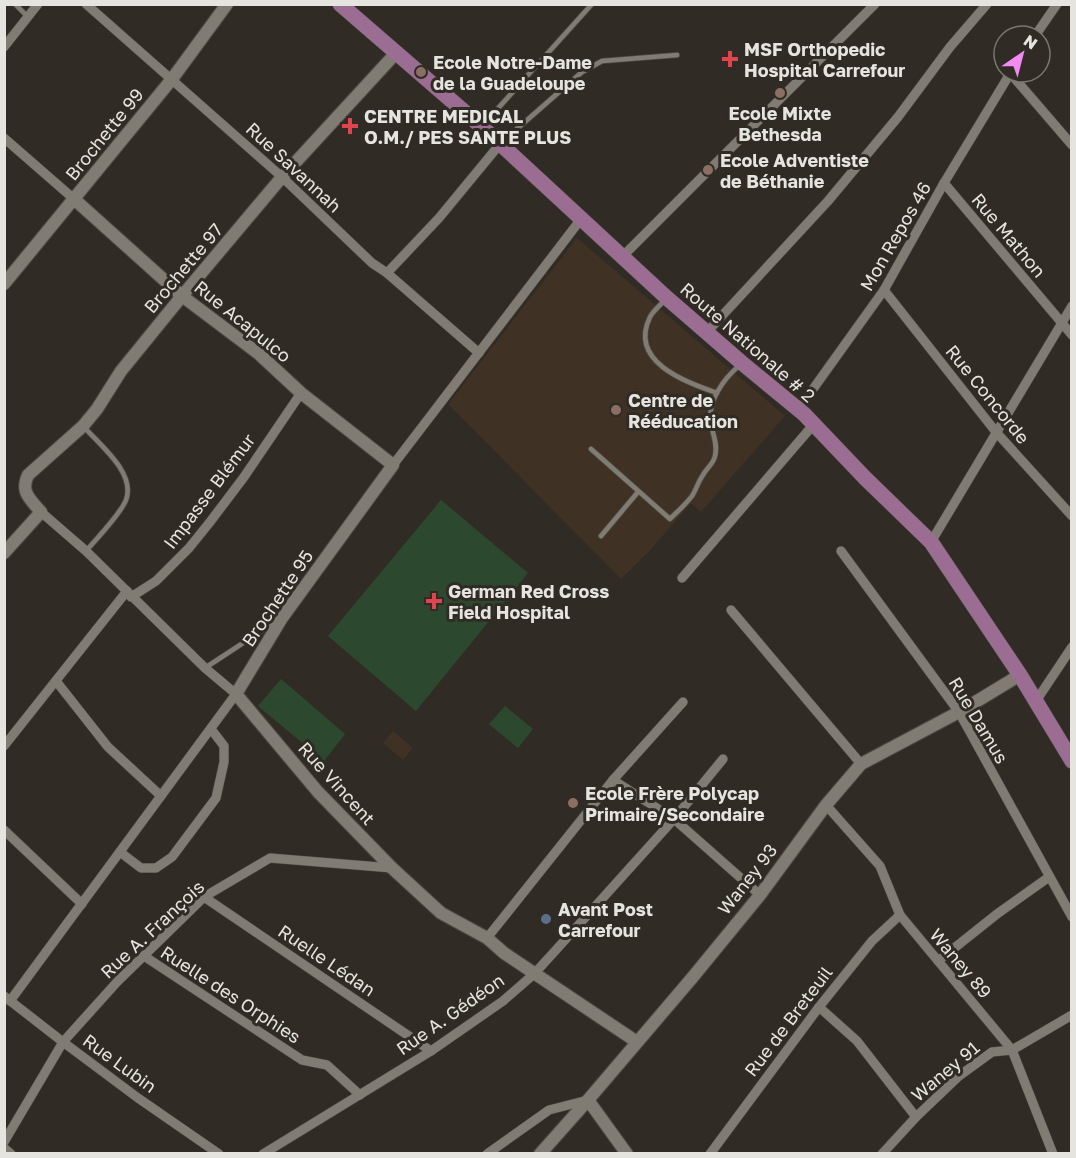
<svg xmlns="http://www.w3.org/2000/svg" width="1076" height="1158" font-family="'Golos Text',sans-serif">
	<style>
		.education { fill: #3f3124 }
		.green { fill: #2c492f }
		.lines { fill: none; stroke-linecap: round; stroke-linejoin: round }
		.service-casing { stroke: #4e4b44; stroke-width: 6 }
		.minor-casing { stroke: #4e4b44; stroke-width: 10 }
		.tertiary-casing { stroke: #4e4b44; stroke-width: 14 }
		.primary-casing { stroke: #4e4b44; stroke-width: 16 }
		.service { stroke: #817c73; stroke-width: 4.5 }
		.minor { stroke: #817c73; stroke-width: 9 }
		.tertiary { stroke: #817c73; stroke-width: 12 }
		.primary { stroke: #9b6d92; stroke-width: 15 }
		.health-dot { fill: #e0444e; stroke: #302c25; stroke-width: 2 }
		.education-dot { fill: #8d6e63; stroke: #302c25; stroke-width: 2 }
		.service-dot { fill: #5c6f8a; stroke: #302c25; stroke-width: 2 }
		.labels { text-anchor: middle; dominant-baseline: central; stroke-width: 6; stroke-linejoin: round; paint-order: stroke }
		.poi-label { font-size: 18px; font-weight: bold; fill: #e6e4df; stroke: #302c25; text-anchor: start }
		.street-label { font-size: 18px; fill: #e6e4df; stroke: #302c25 }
	</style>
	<rect width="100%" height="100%" fill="#302c25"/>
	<g class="education">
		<path d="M577,238L785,416L701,512L691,503L652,548L621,579L448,404Z"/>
		<path d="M393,731L413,748L403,760L383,743Z"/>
	</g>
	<g class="green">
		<path d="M441,500L528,573L416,711L328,636Z"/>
		<path d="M281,679L345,734L324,761L258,706Z"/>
		<path d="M505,706L533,729L518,748L489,724Z"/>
	</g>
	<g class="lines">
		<defs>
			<g id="service">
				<path d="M15,4L28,17"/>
				<path d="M483,125L592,4"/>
				<path d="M502,142L582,72L602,61L677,55"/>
				<path d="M665,300C660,305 653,311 650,317C628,362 686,382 717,393"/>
				<path d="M84,427C100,445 136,473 126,500C120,515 97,538 86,551"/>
				<path d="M591,449L670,519C677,512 686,504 692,496C696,490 698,482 703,475C706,469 714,463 715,456C718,445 713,435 711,424C707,402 723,379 740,365"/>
				<path d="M601,536L638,492"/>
				<path d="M205,668L275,622"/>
			</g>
			<g id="minor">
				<path d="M86,4L282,177L372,263L387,273L479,353"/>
				<path d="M1035,36L1057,4"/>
				<path d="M4,47L38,4"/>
				<path d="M1010,73L1072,145"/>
				<path d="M4,138L74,199"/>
				<path d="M944,183L1072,335"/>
				<path d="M622,257L875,4"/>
				<path d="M387,273L439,218L500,144"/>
				<path d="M884,290L996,432L1072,516"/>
				<path d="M707,332L828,201L898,117L950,47L987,4"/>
				<path d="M798,410L884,290L944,183L1011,72"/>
				<path d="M393,465L581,219"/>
				<path d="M931,542L1072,306"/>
				<path d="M841,551L959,712L1072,917"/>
				<path d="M682,578L814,424"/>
				<path d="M131,597L156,581L189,548L210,522L244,477L301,393"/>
				<path d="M731,610L861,764"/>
				<path d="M56,681L108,747L161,796"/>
				<path d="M1036,701L1072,647"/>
				<path d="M4,746L127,591"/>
				<path d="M613,780L674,819L760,895"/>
				<path d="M826,805L880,866L900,915L1012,1050L1053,1154"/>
				<path d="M4,830L82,904"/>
				<path d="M120,852L141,868H156L172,857L216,798L224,762V746L211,729"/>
				<path d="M204,897L431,1051"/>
				<path d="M487,938L613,780L683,702"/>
				<path d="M144,956L302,1060L327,1065L360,1095"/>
				<path d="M938,961L997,914L1049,877"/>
				<path d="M4,996L63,1042L138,1098L219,1154"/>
				<path d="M10,1001L236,694L205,668L86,551L41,512"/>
				<path d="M819,1007L857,1041L916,1117"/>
				<path d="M4,1142L63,1042L117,982L204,897L270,858L392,868"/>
				<path d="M4,1148L11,1154"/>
				<path d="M263,1154L431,1051L503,1001L534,974L555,951L674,819L723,759"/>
				<path d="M487,1154L549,1110L588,1100"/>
				<path d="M710,1154L819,1007L872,941L900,915"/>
				<path d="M882,1154L916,1117L959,1076L992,1052L1012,1050L1072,1015"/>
			</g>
			<g id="tertiary">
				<path d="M74,199L182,296L259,354L301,393L393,465L282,618L236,694L318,792L392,868L441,913L487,938L504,953L637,1042"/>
				<path d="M4,284L172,79L227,4"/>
				<path d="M4,553L41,512C30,499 20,492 28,475L83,426L97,409L121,371L182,296L282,177L396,53"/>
				<path d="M588,1100L627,1154"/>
				<path d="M540,1154L588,1100L692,978L760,895L826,805L861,764L959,712L1020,675"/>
			</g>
			<path id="primary" d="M340,4L482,127L667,298L742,363L804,414L865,478L931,542L1020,675L1072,761"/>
		</defs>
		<use href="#service" class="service-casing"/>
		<use href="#minor" class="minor-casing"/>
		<use href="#tertiary" class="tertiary-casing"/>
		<use href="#primary" class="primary-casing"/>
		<use href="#service" class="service"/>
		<use href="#minor" class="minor"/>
		<use href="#tertiary" class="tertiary"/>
		<use href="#primary" class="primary"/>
	</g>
	<g class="health-dot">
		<path d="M727 50h6v6h6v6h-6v6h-6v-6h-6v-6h6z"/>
		<path d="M347 117h6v6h6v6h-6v6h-6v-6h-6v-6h6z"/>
		<path d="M431 592h6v6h6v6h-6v6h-6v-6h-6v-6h6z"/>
	</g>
	<g class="education-dot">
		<circle cx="421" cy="72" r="6"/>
		<circle cx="780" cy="93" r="6"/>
		<circle cx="708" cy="170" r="6"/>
		<circle cx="616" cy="410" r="6"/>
		<circle cx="573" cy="803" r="6"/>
	</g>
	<circle class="service-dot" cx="546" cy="919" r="6"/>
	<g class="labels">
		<g class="poi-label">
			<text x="744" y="49">MSF Orthopedic<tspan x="744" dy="21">Hospital Carrefour</tspan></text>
			<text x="433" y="62">Ecole Notre-Dame<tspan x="433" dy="21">de la Guadeloupe</tspan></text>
			<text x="780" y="113" text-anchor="middle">Ecole Mixte<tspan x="780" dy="21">Bethesda</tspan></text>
			<text x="364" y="116">CENTRE MEDICAL<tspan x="364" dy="21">O.M./ PES SANTE PLUS</tspan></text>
			<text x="720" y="160">Ecole Adventiste<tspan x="720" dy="21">de Béthanie</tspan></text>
			<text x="628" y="400">Centre de<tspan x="628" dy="21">Rééducation</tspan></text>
			<text x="448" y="591">German Red Cross<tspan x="448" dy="21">Field Hospital</tspan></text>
			<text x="585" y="793">Ecole Frère Polycap<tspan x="585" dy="21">Primaire/Secondaire</tspan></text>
			<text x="558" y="909">Avant Post<tspan x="558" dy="21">Carrefour</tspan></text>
		</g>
		<g class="street-label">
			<text transform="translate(104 134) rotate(-51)">Brochette 99</text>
			<text transform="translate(294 167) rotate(43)">Rue Savannah</text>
			<text transform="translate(1009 235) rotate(50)">Rue Mathon</text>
			<text transform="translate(895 236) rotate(-60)">Mon Repos 46</text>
			<text transform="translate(183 268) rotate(-50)">Brochette 97</text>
			<text transform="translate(243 321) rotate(39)">Rue Acapulco</text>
			<text transform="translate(748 342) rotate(41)">Route Nationale # 2</text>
			<text transform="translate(988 394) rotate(51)">Rue Concorde</text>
			<text transform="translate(209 491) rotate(-53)">Impasse Blémur</text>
			<text transform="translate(277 598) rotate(-56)">Brochette 95</text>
			<text transform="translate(979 720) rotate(59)">Rue Damus</text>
			<text transform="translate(337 783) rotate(48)">Rue Vincent</text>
			<text transform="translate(747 879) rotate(-52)">Waney 93</text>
			<text transform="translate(152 929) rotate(-43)">Rue A. François</text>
			<text transform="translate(327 960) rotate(34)">Ruelle Lédan</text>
			<text transform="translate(961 963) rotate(50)">Waney 89</text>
			<text transform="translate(231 994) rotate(33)">Ruelle des Orphies</text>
			<text transform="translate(450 1014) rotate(-35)">Rue A. Gédéon</text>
			<text transform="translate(788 1021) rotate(-53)">Rue de Breteuil</text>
			<text transform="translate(120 1063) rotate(36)">Rue Lubin</text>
			<text transform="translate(945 1071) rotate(-40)">Waney 91</text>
		</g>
	</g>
	<rect width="1076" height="1158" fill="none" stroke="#e6e4df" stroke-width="12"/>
	<g transform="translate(1022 54) rotate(35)"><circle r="28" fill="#302c25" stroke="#79766f" stroke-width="1.5"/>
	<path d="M0-4.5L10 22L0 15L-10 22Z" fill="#f38af2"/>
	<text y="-9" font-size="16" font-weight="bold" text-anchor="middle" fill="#e6e4df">N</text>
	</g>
</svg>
